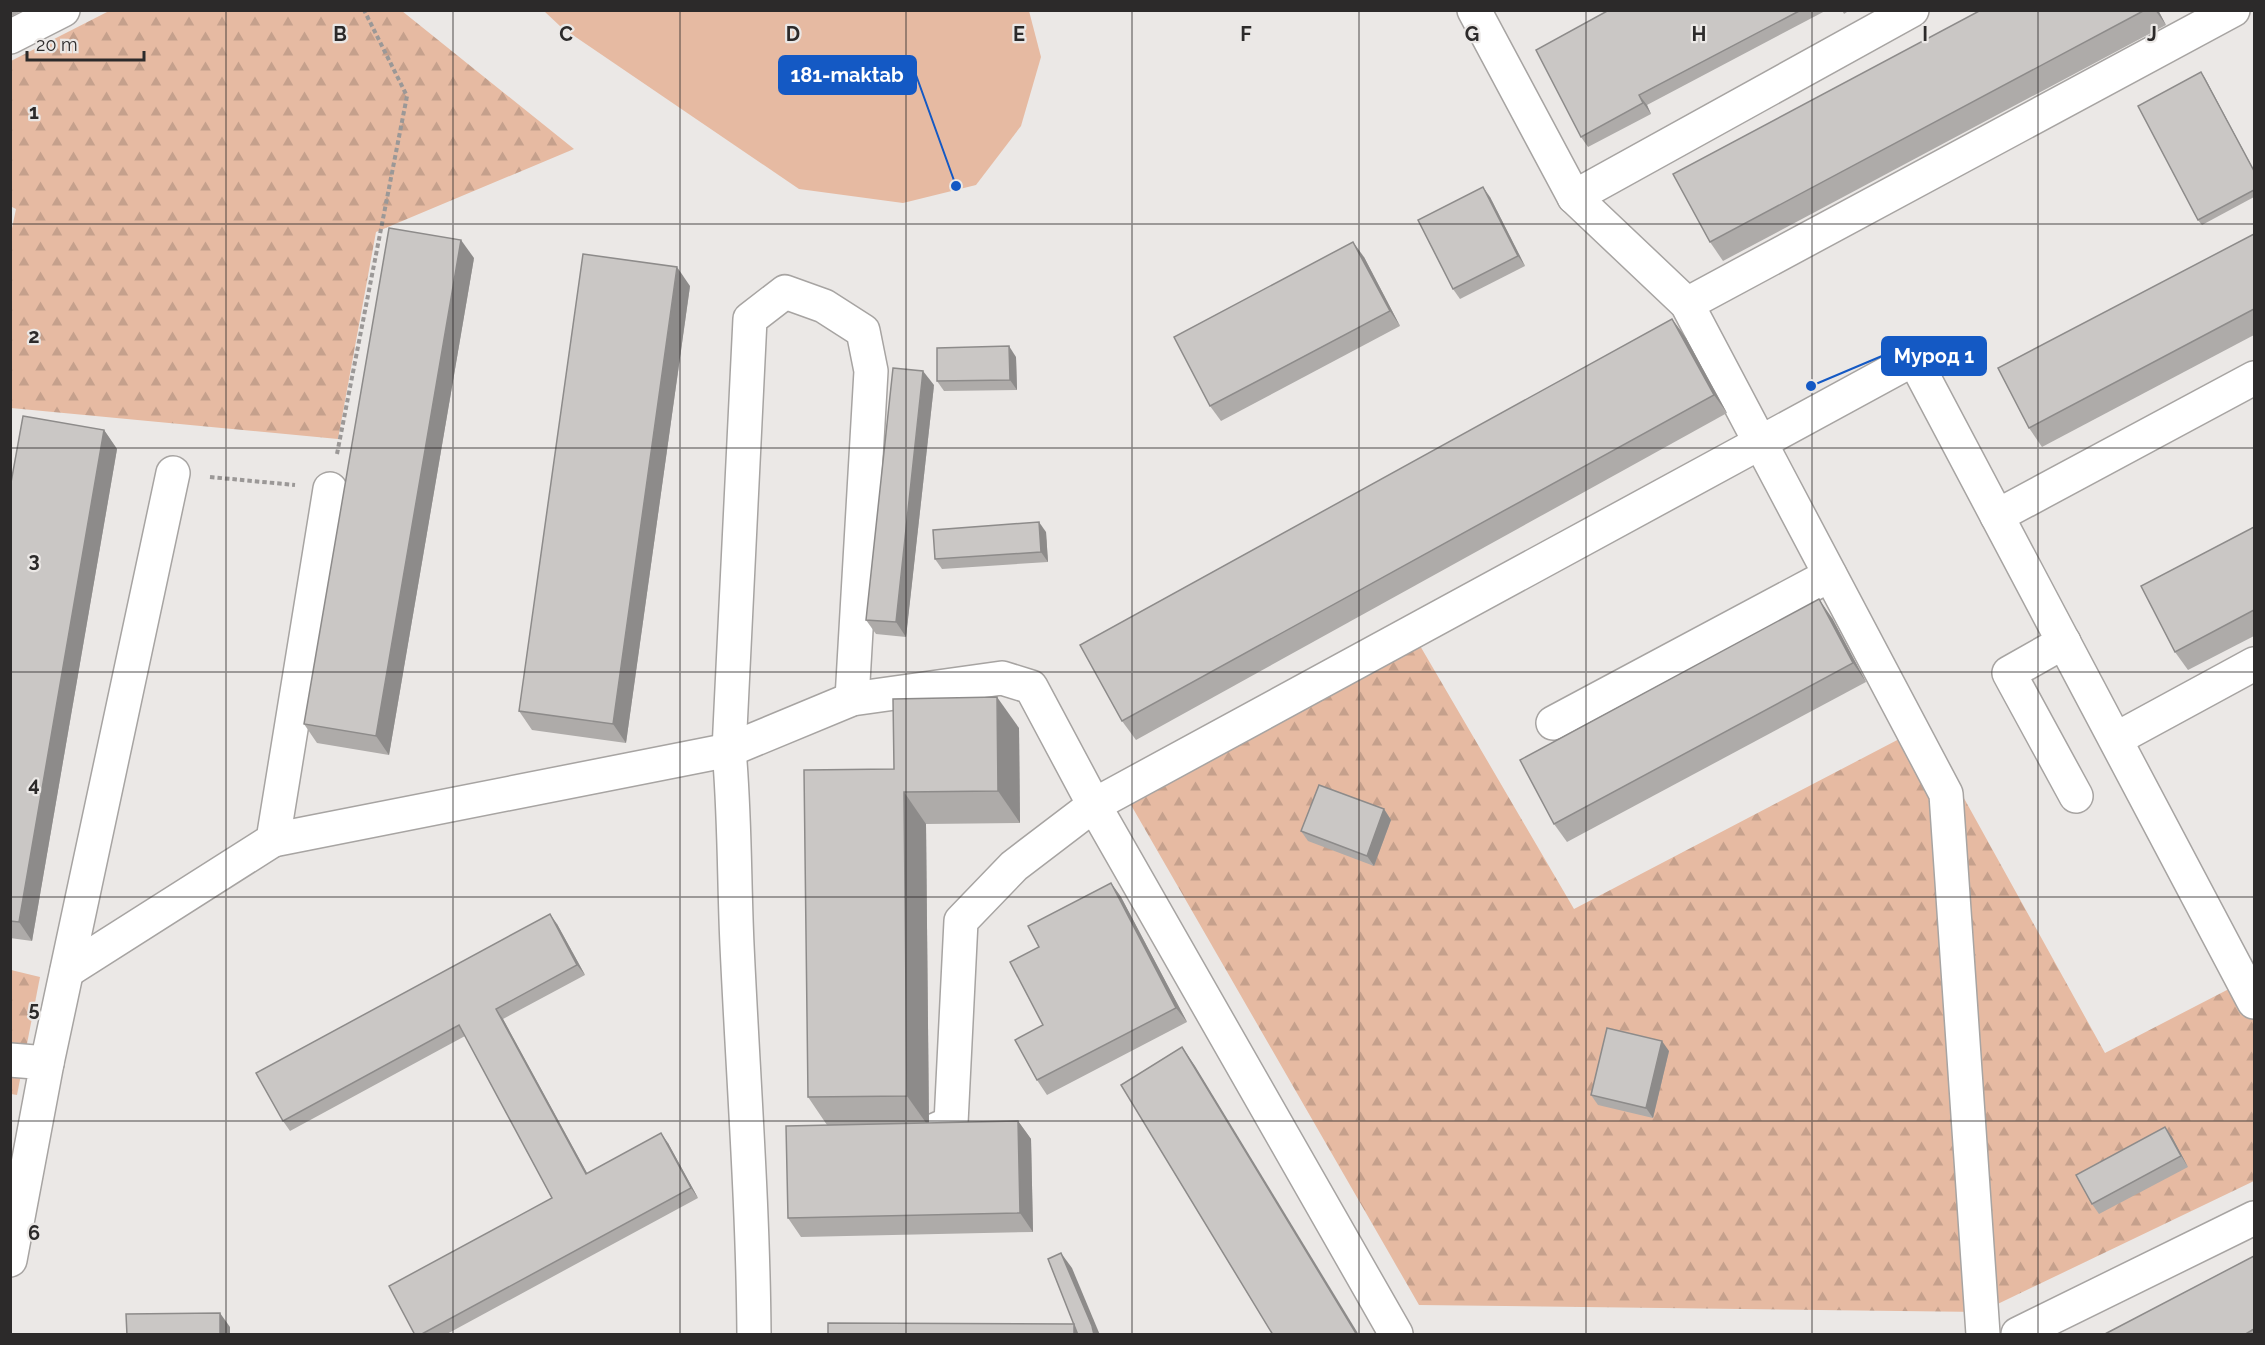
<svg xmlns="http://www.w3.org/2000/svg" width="2265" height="1345" font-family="Raleway,sans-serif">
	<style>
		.forest { fill: url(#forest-firs) }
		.pitch { fill: #e6baa2 }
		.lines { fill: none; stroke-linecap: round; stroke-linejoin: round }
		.minor-casing { stroke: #a7a4a2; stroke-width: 36 }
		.path { stroke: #9b9897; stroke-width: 4; stroke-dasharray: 4.5 3; stroke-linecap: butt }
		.minor { stroke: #fff; stroke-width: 33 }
		.wall { fill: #aeaba9 }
		.shaded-wall { fill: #8d8b8a }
		.building { fill: #cac7c5; stroke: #8d8b8a; stroke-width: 1.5 }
		.grid { fill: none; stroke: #2c2a2a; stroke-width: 1.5; stroke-opacity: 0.55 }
		.grid-label { font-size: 20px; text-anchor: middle; font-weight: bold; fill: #2c2a2a; stroke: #ebe8e6; stroke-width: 4.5; stroke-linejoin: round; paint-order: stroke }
		.leader { fill: none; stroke: #1459c4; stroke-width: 2 }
		.callout-dot { fill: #1459c4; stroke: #ebe8e6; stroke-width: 2 }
		.callout { fill: #1459c4; stroke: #1459c4; stroke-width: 2 }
		.callout-label { font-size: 20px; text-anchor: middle; font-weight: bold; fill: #fff }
	</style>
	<defs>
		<pattern id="forest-firs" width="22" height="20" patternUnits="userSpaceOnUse" patternTransform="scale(1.5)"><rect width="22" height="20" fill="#e6baa2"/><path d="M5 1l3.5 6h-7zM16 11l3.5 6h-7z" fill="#c5a08c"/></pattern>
	</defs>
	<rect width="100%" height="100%" fill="#ebe8e6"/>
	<g class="forest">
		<path d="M109,11H402L574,149L376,232L338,439L11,408L10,238L16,209L10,206L11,61Z"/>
		<path d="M1419,644L1574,909L1924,726L2105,1053L2254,976V1181L1981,1312L1419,1305L1131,805Z"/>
		<path d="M11,970L40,977L17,1095L11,1094Z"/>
	</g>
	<path class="pitch" d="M544,11H1029L1041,57L1021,126L976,185L903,203L799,189L561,27Z"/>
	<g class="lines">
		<defs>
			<g id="minor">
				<path d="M1474,10L1574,197L1687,304L1946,794L1983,1334"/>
				<path d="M10,37L63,10"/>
				<path d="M1574,197L1912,10"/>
				<path d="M1687,304L2233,10"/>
				<path d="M1997,516L2254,378"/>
				<path d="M2064,642L2009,673L2076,796"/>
				<path d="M1553,723L1830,575"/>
				<path d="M2116,739L2254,664"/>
				<path d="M273,840L729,750L852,699L1002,678L1031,687L1094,805L1396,1334"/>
				<path d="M67,971L273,840L330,489"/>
				<path d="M10,1060L47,1063L10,1260"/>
				<path d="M47,1063L173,473"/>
				<path d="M922,1136L951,1123L961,921L1014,866L1094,805L1914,359L2254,1002"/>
				<path d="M754,1334C753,1204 743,1075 737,945C734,880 735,815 729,750L750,319L785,292L824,306L863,331L871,371L852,699"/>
				<path d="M2018,1334L2254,1218"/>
			</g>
		</defs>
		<use href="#minor" class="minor-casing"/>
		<g class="path">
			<path d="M337,454L407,96L364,10"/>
			<path d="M210,477L295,485"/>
		</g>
		<use href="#minor" class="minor"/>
	</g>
	<g class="wall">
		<path d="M10,10H24L10,17Z"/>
		<path d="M1609,10H1827L1647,105L1651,114L1588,147L1581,137Z"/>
		<path d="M1842,10H1850L1844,14Z"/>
		<path d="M1981,10H2158L2166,25L1723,261L1710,242Z"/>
		<path d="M2201,72L2254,170V197L2202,225L2198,220Z"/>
		<path d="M1490,197L1525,266L1460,299L1453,289Z"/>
		<path d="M2254,234V335L2042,447L2029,428Z"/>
		<path d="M1364,257L1400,326L1221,421L1210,406Z"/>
		<path d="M474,258L389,755L317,743L304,724Z"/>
		<path d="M690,286L626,743L532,730L519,711Z"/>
		<path d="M1672,319L1686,338L1727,413L1136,740L1122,721Z"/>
		<path d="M1016,357L1017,390L944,391L937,381Z"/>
		<path d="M934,385L906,637L876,634L866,620Z"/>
		<path d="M104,430L117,449L32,941L10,938V488Z"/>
		<path d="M2254,527V636L2188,670L2175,652Z"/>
		<path d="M1046,532L1048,562L942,569L935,559Z"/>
		<path d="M1832,618L1866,682L1567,842L1554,824Z"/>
		<path d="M1019,728L1020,823L926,824L929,1123L1018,1121L1031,1139L1033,1232L801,1237L788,1218L827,1125L808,1097L894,769Z"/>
		<path d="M1384,809L1391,820L1374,866L1308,841L1301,831Z"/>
		<path d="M1111,883L1121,897L1187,1022L1047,1095L1037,1080L1043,1025L1039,947Z"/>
		<path d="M557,924L585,975L503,1019L587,1173L668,1143L698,1198L445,1335H415L552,1198L465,1036L290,1131L283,1121Z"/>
		<path d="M1669,1051L1653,1118L1598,1105L1591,1095Z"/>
		<path d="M2165,1127L2172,1137L2188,1167L2099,1214L2092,1204Z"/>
		<path d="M2254,1256V1335H2103Z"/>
	</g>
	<g class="shaded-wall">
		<path d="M2155,10H2158L2166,25Z"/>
		<path d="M2201,72L2205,78L2254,171Z"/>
		<path d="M1639,95L1647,105L1651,114L1643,103Z"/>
		<path d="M1483,187L1490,197L1525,266L1518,256Z"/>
		<path d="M461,240L474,258L389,755L376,736Z"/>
		<path d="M1353,242L1364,257L1400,326L1390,311Z"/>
		<path d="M677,267L690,286L626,743L613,724Z"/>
		<path d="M1672,319L1686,338L1727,413L1714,395Z"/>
		<path d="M1009,346L1016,357L1017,390L1010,380Z"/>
		<path d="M923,371L934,385L906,637L896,622Z"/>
		<path d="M104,430L117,449L32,941L19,922Z"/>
		<path d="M1039,522L1046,532L1048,562L1041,552Z"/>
		<path d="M1819,599L1832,618L1866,682L1853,663Z"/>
		<path d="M997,697L1019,728L1020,823L998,791Z"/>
		<path d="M904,792L926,824L929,1127L907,1096Z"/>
		<path d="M1384,809L1391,820L1374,866L1367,856Z"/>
		<path d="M1111,883L1121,897L1187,1022L1176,1008Z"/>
		<path d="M550,914L557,924L585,975L577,965Z"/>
		<path d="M496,1009L503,1019L593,1184L586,1174Z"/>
		<path d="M1662,1041L1669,1051L1653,1118L1646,1108Z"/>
		<path d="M1182,1047L1195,1066L1359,1335H1357Z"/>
		<path d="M1018,1121L1031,1139L1033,1232L1020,1213Z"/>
		<path d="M2165,1127L2172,1137L2188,1167L2181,1156Z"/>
		<path d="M661,1133L668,1143L698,1198L691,1188Z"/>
		<path d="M1061,1253L1072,1268L1100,1335H1094Z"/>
		<path d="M220,1313L230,1327V1335H220Z"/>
		<path d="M1074,1324L1081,1334L1074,1335Z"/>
	</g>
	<g class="building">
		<path d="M1609,10H1801L1639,95L1643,103L1581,137L1536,50Z"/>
		<path d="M1981,10H2145L1710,242L1673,174Z"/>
		<path d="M2201,72L2254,171V190L2198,220L2138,106Z"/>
		<path d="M1483,187L1518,256L1453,289L1418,220Z"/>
		<path d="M389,228L461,240L376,736L304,724Z"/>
		<path d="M2254,234V309L2029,428L1998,368Z"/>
		<path d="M1353,242L1390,311L1210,406L1174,337Z"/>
		<path d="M583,254L677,267L613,724L519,711Z"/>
		<path d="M1672,319L1714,395L1122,721L1080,645Z"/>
		<path d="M1009,346L1010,380L937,381V348Z"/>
		<path d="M893,368L923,371L896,622L866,620Z"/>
		<path d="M23,416L104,430L19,922L10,921V488Z"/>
		<path d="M1039,522L1041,552L935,559L933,530Z"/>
		<path d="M2254,527V610L2175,652L2141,586Z"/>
		<path d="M1819,599L1853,663L1554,824L1520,760Z"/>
		<path d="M997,697L998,791L904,792L907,1096L808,1097L804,770L894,769L893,699Z"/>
		<path d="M1319,785L1384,809L1367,856L1301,831Z"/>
		<path d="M1111,883L1176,1008L1037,1080L1015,1040L1043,1025L1010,962L1039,947L1028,926Z"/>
		<path d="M550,914L577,965L496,1009L586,1174L661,1133L691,1188L420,1335H415L389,1286L552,1198L459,1025L283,1121L256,1073Z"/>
		<path d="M1607,1028L1662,1041L1646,1108L1591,1095Z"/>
		<path d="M1182,1047L1357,1335H1273L1121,1085Z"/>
		<path d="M1018,1121L1020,1213L788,1218L786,1126Z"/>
		<path d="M2165,1127L2181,1156L2092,1204L2076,1175Z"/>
		<path d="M1061,1253L1092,1326L1094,1335H1078L1048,1259Z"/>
		<path d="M2254,1256V1329L2244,1335H2103Z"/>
		<path d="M220,1313V1335H127L126,1314Z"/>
		<path d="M828,1323L1074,1324V1335H828Z"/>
	</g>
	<path class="grid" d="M226,10V1334M453,10V1334M680,10V1334M906,10V1334M1132,10V1334M1359,10V1334M1586,10V1334M1812,10V1334M2038,10V1334M10,224H2254M10,448H2254M10,672H2254M10,897H2254M10,1121H2254"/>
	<g class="grid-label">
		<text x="340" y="41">B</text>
		<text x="566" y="41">C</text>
		<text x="793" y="41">D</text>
		<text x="1019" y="41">E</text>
		<text x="1246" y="41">F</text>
		<text x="1472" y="41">G</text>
		<text x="1699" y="41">H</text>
		<text x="1925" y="41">I</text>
		<text x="2152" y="41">J</text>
		<text x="34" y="119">1</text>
		<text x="34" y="343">2</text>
		<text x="34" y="567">3</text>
		<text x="34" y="791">4</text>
		<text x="34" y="1016">5</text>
		<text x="34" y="1240">6</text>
	</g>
	<path class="leader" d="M956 186L916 75M1811 386L1882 356"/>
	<g class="callout-dot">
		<circle cx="956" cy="186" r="6"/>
		<circle cx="1811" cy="386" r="6"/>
	</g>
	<g class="callout">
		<rect x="779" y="56" width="137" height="38" rx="6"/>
		<rect x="1882" y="337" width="104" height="38" rx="6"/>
	</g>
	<g class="callout-label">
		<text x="847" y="82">181-maktab</text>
		<text x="1934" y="363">Мурод 1</text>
	</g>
	<rect width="2265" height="1345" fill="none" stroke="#2c2a2a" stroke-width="24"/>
	<path d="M27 51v9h117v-9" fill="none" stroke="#2c2a2a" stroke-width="3"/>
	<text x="36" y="51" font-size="18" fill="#2c2a2a" stroke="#ebe8e6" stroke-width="4.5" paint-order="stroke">20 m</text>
</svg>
